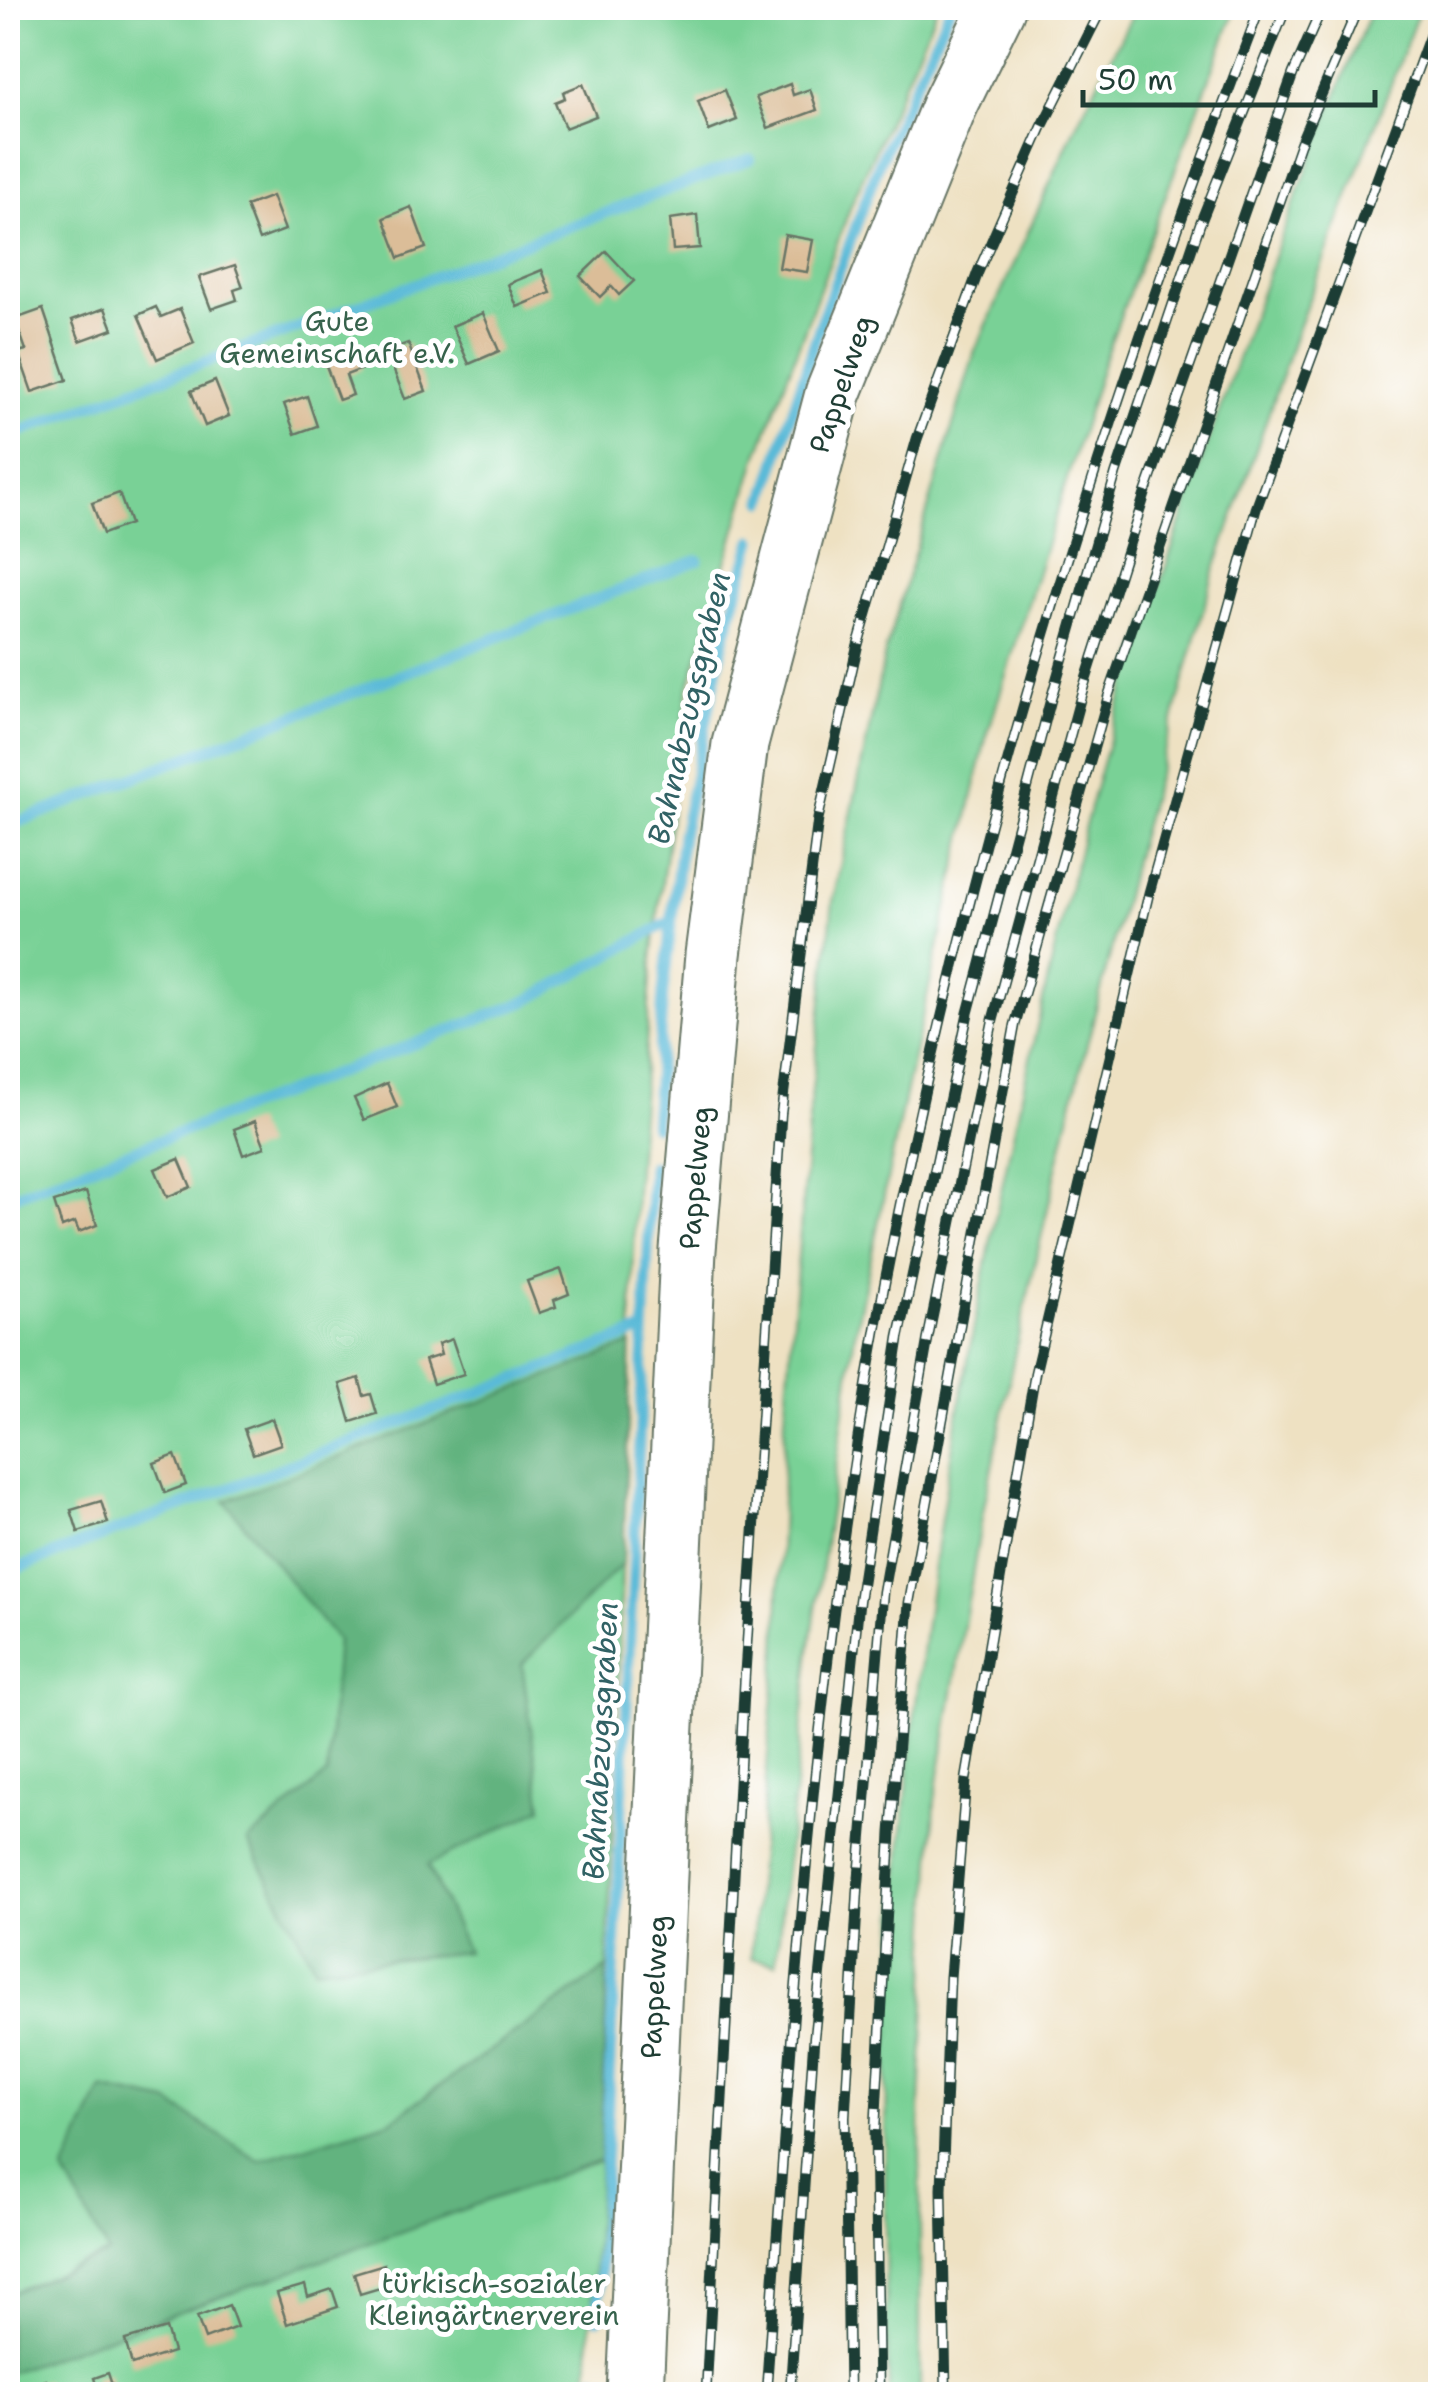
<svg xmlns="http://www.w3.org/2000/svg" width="1448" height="2402" font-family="'Shantell Sans',sans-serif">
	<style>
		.green { fill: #79d196; stroke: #4c8765; stroke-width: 2.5 }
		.forest { fill: #62b37f; stroke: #40785a; stroke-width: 2.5 }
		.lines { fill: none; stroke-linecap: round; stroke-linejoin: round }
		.stream { stroke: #5abad8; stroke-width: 11 }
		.building { fill: #dbbd98 }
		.minor-casing { stroke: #677666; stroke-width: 59 }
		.minor { stroke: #fff; stroke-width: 55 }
		.rail-casing { stroke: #1f3d34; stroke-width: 11 }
		.rail { stroke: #fff; stroke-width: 8; stroke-dasharray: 22; stroke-linecap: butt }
		.labels { text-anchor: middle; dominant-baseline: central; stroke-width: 10; stroke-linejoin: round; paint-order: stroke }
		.park-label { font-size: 28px; fill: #36624c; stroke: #fff }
		.street-label { font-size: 28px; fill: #1f3d34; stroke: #fff }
		.water-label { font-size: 30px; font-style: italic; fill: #316265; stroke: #fff }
	</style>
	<rect width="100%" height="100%" fill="#fff"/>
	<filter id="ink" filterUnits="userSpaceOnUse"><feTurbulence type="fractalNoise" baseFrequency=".01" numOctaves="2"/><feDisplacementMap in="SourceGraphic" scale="20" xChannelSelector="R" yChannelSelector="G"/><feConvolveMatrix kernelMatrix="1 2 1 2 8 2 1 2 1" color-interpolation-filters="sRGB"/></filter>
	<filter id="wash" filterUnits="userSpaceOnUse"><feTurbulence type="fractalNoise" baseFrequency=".0048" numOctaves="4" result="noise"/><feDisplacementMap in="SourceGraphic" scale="40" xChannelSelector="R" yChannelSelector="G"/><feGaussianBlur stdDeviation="2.25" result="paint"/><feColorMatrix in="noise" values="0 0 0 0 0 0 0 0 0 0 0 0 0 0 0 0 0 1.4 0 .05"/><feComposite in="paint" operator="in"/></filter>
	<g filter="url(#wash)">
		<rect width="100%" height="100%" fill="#eee1c2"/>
		<g class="green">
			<path d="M8,8H937L852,203L758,455L688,690L653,950L637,1168L600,2160L587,2394H8Z"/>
			<path d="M1136,8H1236L1104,360L985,742L912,1062L855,1333L809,1658L776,1963L751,1958L777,1647L785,1418L810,1108L833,901L885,653L975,351L1075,127Z"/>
			<path d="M1372,8H1420L1298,328L1213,575L1134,861L1074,1095L1017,1342L982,1517L935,1800L920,2103V2394H889C870,1979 920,1564 1008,1158C1038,1022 1067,885 1106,750C1127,675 1154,602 1179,528C1238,352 1300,178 1372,8Z"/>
		</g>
		<g class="forest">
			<path d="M631,1344L623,1563L522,1664L542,1808L428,1865L467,1952L315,1968L248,1841L327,1774L337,1640L225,1501Z"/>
			<path d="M607,1968L600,2160L8,2373V2294L108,2253L64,2172L102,2088L168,2102L259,2161L390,2121Z"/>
		</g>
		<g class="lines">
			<g class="stream">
				<path d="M8,436L750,159"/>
				<path d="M764,501L823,315L880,161L950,8"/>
				<path d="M8,826L698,560"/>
				<path d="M654,1126L663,992L682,835L724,640L753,540"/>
				<path d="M8,1198L527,1001L671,921"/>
				<path d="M8,1572L644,1330"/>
				<path d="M598,2319L652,1166"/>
				<path d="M594,2394L595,2378"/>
			</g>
		</g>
		<g id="blocks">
			<g class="building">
				<path d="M583,84L596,116L565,128L555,102L565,98L563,92Z"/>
				<path d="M790,84L793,95L810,89L817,110L768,128L756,97Z"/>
				<path d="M725,90L737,120L709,131L698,101Z"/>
				<path d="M272,196L285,230L259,240L246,206Z"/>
				<path d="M411,207L426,248L399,258L384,218Z"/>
				<path d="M697,215L700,248L673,250L670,219Z"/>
				<path d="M785,235L813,240L807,272L779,268Z"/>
				<path d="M606,251L634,281L619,295L611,286L600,297L580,276Z"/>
				<path d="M235,265L243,287L234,290L237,300L211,309L199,277Z"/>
				<path d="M542,270L551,293L517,307L508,284Z"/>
				<path d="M156,307L161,317L180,309L194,343L157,359L138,315Z"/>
				<path d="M105,308L113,329L80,341L72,320Z"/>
				<path d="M43,309L67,380L32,392L18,352L26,350L15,319Z"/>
				<path d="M483,313L499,351L469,364L452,326Z"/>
				<path d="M408,343L426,391L405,399L386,351Z"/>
				<path d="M354,347L362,369L346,375L353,395L339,400L323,358Z"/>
				<path d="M215,381L229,416L205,426L191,391Z"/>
				<path d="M307,396L317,426L295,434L284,404Z"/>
				<path d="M119,493L130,524L103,534L92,503Z"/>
				<path d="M387,1083L397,1107L364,1120L354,1098Z"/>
				<path d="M255,1121L265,1147L243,1155L234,1129Z"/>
				<path d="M179,1159L191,1187L167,1197L155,1169Z"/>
				<path d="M86,1192L97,1225L79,1232L75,1222L62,1227L54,1202Z"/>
				<path d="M561,1269L569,1294L554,1300L556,1307L539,1313L527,1281Z"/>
				<path d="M452,1339L464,1374L433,1384L425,1360L441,1355L438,1344Z"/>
				<path d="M359,1378L364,1396L371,1394L377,1414L351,1422L340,1384Z"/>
				<path d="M272,1419L281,1444L253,1454L244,1429Z"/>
				<path d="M175,1455L186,1485L165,1493L154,1463Z"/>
				<path d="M101,1501L108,1523L78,1532L71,1510Z"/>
				<path d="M384,2264L390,2285L360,2294L354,2273Z"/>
				<path d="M305,2285L308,2297L332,2289L338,2307L287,2324L277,2293Z"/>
				<path d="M229,2305L237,2327L205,2339L197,2317Z"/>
				<path d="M166,2328L173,2352L132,2365L125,2340Z"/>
				<path d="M108,2373L115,2394H99L94,2378Z"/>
				<path d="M46,2380L51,2394H29L26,2386Z"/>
			</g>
		</g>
	</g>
	<g filter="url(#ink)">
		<use href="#blocks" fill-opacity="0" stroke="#677666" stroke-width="2.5"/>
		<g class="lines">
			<defs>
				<path id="minor" d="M635,2394L688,1250L713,955L740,744L833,394L950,104L997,8"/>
			</defs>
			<use href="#minor" class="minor-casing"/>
			<use href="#minor" class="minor"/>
			<defs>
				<g id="rail">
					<path d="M706,2394L745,1673L781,1114L818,819L857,648L917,439L978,272L1042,127L1102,8"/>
					<path d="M766,2394C791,2039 813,1681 876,1330C958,877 1095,436 1260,8"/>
					<path d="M790,2394L814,2037L859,1601L899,1338L968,1013L1051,699L1116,473L1200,224L1286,8"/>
					<path d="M849,2394L845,2117L858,1890L883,1592L928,1338L993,1020L1082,692L1146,491L1293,74L1322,8"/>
					<path d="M879,2394L875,2132L891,1833L909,1603L1015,1025L1109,694L1300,144L1358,8"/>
					<path d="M946,2394L942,2189L950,1977L966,1780L1035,1373L1149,893L1256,509L1440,8"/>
				</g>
			</defs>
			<use href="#rail" class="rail-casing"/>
			<use href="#rail" class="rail"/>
		</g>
	</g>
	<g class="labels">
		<g class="park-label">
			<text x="337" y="321">Gute<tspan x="337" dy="32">Gemeinschaft e.V.</tspan></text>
			<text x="494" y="2283">türkisch-sozialer<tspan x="494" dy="32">Kleingärtnerverein</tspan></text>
		</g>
		<g class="street-label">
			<text transform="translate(841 384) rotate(-71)">Pappelweg</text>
			<text transform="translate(695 1178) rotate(-85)">Pappelweg</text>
			<text transform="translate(654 1987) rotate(-87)">Pappelweg</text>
		</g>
		<g class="water-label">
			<text transform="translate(689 708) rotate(-77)">Bahnabzugsgraben</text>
			<text transform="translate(600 1741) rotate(-87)">Bahnabzugsgraben</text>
		</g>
	</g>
	<rect width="1448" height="2402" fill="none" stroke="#fff" stroke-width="40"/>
	<path d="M1083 90v15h292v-15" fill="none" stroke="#1f3d34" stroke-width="5"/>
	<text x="1098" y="90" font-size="30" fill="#1f3d34" stroke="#ffffff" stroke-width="8" paint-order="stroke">50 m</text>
</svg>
